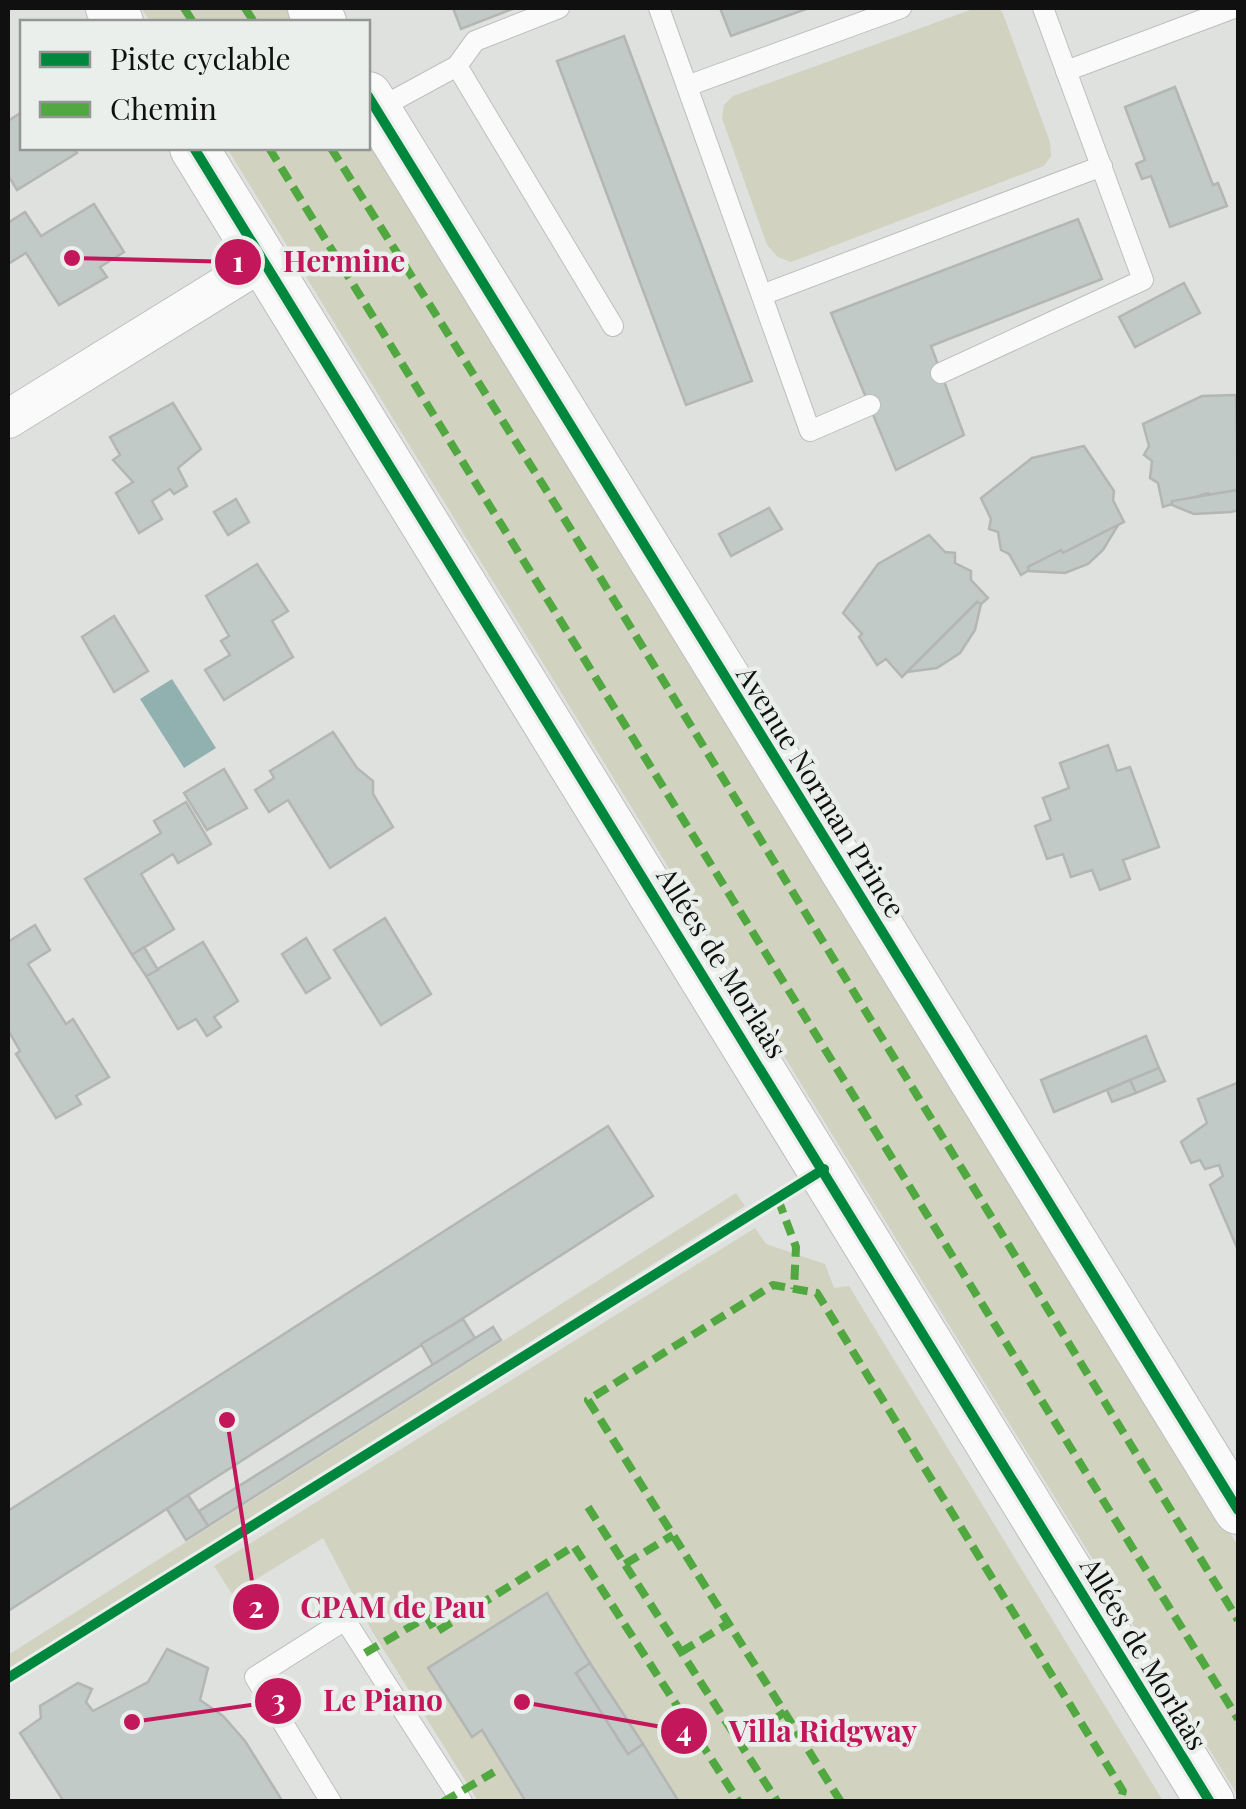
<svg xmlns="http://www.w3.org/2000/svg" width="1246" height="1809" font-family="'Playfair Display',serif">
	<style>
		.green { fill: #d1d2c0 }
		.water { fill: #91b1b0 }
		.building { fill: #c1cac6; stroke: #b4b6b4; stroke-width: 2.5 }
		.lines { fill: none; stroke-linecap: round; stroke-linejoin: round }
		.service-casing { stroke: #bdbfbe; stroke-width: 22 }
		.minor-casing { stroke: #bdbfbe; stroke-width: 40 }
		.tertiary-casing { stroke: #bdbfbe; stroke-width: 50 }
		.service { stroke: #fafafa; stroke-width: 20 }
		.minor { stroke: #fafafa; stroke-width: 38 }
		.tertiary { stroke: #fafafa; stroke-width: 48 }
		.quiet { stroke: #51a841; stroke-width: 8; stroke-dasharray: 15 8; stroke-linecap: butt }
		.cycleway-casing { stroke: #ebefec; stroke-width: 16 }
		.cycleway { stroke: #00873e; stroke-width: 10 }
		.labels { text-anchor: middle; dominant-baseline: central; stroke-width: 9; stroke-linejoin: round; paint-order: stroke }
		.street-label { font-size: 28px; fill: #0f100f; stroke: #ebefec }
		.leader { fill: none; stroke: #c2185b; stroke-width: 4 }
		.callout-dot { fill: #c2185b; stroke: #ebefec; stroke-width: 4 }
		.mark-label { font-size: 30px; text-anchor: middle; font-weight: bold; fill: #fff }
		.callout-label { font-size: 30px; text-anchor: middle; font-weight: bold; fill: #c2185b; stroke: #ebefec; stroke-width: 9; stroke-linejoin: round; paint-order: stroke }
	</style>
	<rect width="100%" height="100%" fill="#dfe1df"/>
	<g class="green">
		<path d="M141,8H287L296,22H151Z"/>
		<path d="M976,8H999L1003,14L1050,142L1051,156L1044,166L791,262L778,257L767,245L722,118L724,105L733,96Z"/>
		<path d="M368,138L1238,1546V1796L227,148H368Z"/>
		<path d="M736,1193L745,1206L8,1671V1655Z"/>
		<path d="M755,1228L766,1244L825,1264L834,1288L849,1286L1163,1801H478L372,1631L323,1538L232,1594L214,1566Z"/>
	</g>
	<path class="water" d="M172,679L216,748L184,768L140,699Z"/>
	<g class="building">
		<path d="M453,8H515L461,29Z"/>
		<path d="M720,8H809L731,36Z"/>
		<path d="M624,36L752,381L686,405L557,61Z"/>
		<path d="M1175,87L1213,185L1218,183L1227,206L1170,227L1151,176L1142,179L1136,164L1145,160L1125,107Z"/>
		<path d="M22,112V148H73L77,153L17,190L8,175V121Z"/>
		<path d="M94,204L124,252L100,267L107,277L59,305L26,253L8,264V223L25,212L41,236Z"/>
		<path d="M1078,219L1102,279L931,346L964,435L896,470L831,313Z"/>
		<path d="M1184,283L1200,313L1135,347L1119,317Z"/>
		<path d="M1236,395L1238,490L1209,497L1208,493L1163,507L1158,483L1150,478L1152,461L1144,455L1149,446L1143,424L1202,396Z"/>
		<path d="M173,403L201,449L178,468L187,486L174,494L170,489L152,501L162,519L139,533L116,493L133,482L113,460L120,455L110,437Z"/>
		<path d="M1084,446L1114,491L1113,500L1124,522L1063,553L1061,550L1021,575L1009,554L1001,550L998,532L989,529L991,519L981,498L1032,458Z"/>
		<path d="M1237,490L1238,510L1231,512L1194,514L1172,505V501Z"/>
		<path d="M236,499L249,522L228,535L214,512Z"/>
		<path d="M769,508L782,529L731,556L719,534Z"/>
		<path d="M1118,525L1103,550L1088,564L1065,573L1029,571L1028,567L1061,550L1063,553Z"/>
		<path d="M929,535L945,552L955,553V563L971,571V580L988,598L980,605L977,602L902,677L886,659L877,665L859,637L862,634L843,613L878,564Z"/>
		<path d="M257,564L288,611L272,621L293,657L224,700L205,670L230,655L221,641L229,636L206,596Z"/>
		<path d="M977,602L981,604L975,630L960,653L937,668L907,672Z"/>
		<path d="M114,616L148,671L114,692L82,637Z"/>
		<path d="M333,732L357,768L373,781V794L393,827L330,868L288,800L269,812L255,790L274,778L270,771Z"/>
		<path d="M1108,745L1117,771L1130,767L1159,847L1123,860L1130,879L1100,890L1092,870L1071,877L1063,854L1047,859L1035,826L1051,820L1043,798L1069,788L1060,763Z"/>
		<path d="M224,769L247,808L207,830L184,793Z"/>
		<path d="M186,802L211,844L178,863L173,854L141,874L174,929L132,955L85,879L161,833L154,821Z"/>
		<path d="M385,918L431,994L381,1025L334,950Z"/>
		<path d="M35,925L50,950L28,964L66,1024L73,1019L109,1077L76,1096L81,1104L56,1118L16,1054L20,1051L8,1030V942Z"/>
		<path d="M306,938L330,978L306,993L282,954Z"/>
		<path d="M203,942L238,1001L214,1017L221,1027L207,1036L196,1019L178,1029L146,976Z"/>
		<path d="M144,947L158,970L146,976L132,955Z"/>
		<path d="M1146,1036L1159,1068L1054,1112L1041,1080Z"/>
		<path d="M1159,1068L1165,1081L1136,1093L1130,1080Z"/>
		<path d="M1130,1080L1136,1093L1112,1102L1107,1090Z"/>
		<path d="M1237,1083H1238V1250L1210,1185L1223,1176L1219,1165L1205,1169L1200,1160L1191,1163L1181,1142L1207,1123L1198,1099Z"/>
		<path d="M608,1126L653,1196L8,1611V1511Z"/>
		<path d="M463,1319L475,1338L433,1365L421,1344Z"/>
		<path d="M493,1327L501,1340L208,1526L199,1511Z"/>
		<path d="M188,1495L208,1526L186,1540L167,1509Z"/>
		<path d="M547,1593L590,1663L576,1673L628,1754L643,1744L679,1802H526L482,1730L472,1737L428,1668Z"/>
		<path d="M167,1649L208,1668L200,1700L223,1716L245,1741L283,1802H64L20,1733L41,1718L40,1706L78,1683L92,1689L86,1702L93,1711L148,1682Z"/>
		<path d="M590,1663L643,1744L628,1754L576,1673Z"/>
	</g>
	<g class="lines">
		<defs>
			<g id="service">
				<path d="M659,8L810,431L870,405"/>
				<path d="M457,66L613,326"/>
				<path d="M1066,71L1234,8"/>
				<path d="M687,86L901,8"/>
				<path d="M376,110L457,66L475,41L559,8"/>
				<path d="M762,295L1102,166"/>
				<path d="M941,373L1143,280L1043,8"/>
				<path d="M331,1802L255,1677L345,1620L462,1802"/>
			</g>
			<path id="minor" d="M8,419L262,262"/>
			<g id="tertiary">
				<path d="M110,8L119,22"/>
				<path d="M312,8L322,22"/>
				<path d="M368,96L1238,1510"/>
				<path d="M194,148L1210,1802"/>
			</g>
		</defs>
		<use href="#service" class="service-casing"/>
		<use href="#minor" class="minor-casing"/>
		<use href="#tertiary" class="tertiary-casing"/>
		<use href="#service" class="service"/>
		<use href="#minor" class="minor"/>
		<use href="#tertiary" class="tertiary"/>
		<g class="quiet">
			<path d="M184,8L193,22"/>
			<path d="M245,8L254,22"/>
			<path d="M269,148L1238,1719"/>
			<path d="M331,148L565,520L1238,1620"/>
			<path d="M778,1199L796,1247L794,1289"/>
			<path d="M588,1507L777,1801"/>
			<path d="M625,1564L673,1535"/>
			<path d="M681,1652L729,1623"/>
			<path d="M365,1653L427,1617L436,1632L574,1546L739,1802"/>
			<path d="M739,1743L785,1712"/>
			<path d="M443,1802L494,1772"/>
			<path d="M841,1802L588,1400L773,1285L817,1293L1123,1791L1120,1802"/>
		</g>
		<defs>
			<g id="cycleway">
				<path d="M368,96L1238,1510"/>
				<path d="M194,148L1210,1802"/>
				<path d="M8,1678L824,1169"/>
			</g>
		</defs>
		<use href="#cycleway" class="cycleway-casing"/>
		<use href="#cycleway" class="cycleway"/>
	</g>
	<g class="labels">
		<g class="street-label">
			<text transform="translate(822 791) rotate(58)">Avenue Norman Prince</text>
			<text transform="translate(723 962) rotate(58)">Allées de Morlaàs</text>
			<text transform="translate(1145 1653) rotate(59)">Allées de Morlaàs</text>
		</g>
	</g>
	<path class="leader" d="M72 258L238 262M227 1420L256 1607M132 1722L278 1701M522 1702L684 1731"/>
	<g class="callout-dot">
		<circle cx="72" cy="258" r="10"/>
		<circle cx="227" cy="1420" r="10"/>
		<circle cx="132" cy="1722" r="10"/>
		<circle cx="522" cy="1702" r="10"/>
		<circle cx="238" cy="262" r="25"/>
		<circle cx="256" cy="1607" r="25"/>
		<circle cx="278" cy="1701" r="25"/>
		<circle cx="684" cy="1731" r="25"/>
	</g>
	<g class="mark-label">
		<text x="238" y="272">1</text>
		<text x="256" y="1618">2</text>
		<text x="278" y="1711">3</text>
		<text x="684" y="1742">4</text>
	</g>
	<g class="callout-label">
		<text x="344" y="272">Hermine</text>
		<text x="393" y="1618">CPAM de Pau</text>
		<text x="383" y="1711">Le Piano</text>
		<text x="823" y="1742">Villa Ridgway</text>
	</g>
	<rect width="1246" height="1809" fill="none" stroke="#0f100f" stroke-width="20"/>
	<rect x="20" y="20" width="350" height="130" fill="#ebefec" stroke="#939694" stroke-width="2.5"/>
	<rect x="40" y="52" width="50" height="15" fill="#00873e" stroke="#939694" stroke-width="2.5"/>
	<text x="110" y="70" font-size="30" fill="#0f100f">Piste cyclable</text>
	<rect x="40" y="102" width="50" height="15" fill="#51a841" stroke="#939694" stroke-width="2.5"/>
	<text x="110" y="120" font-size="30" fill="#0f100f">Chemin</text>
</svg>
